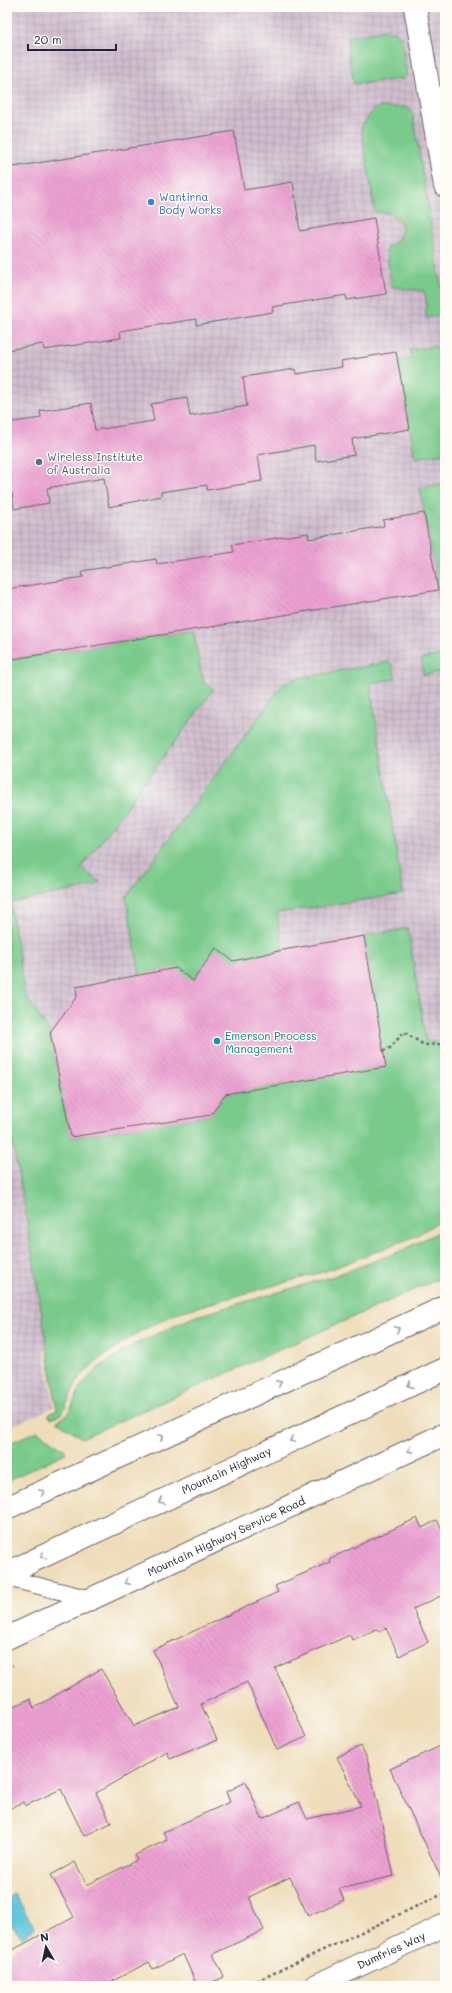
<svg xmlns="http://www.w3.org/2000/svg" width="452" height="1993" font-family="Mali,sans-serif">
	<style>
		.industrial { fill: url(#industrial-grid) }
		.green { fill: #79ca8b; stroke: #4e7663 }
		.water { fill: #5dc3da; stroke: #40728a }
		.building { fill: url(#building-back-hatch) }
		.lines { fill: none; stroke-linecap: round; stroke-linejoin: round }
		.lane-casing { stroke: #6a6367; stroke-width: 18 }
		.street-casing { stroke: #6a6367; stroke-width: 24 }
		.primary-casing { stroke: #6a6367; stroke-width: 24 }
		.path { stroke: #6a6367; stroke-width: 2.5; stroke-dasharray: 3 3; stroke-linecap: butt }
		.lane { stroke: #fff; stroke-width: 16 }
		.street { stroke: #fff; stroke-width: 22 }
		.primary { stroke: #fff; stroke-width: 22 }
		.oneway { stroke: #9c9ca7 }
		.shop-dot { fill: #3f7fe0; stroke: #fdfcf7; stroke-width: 1.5 }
		.service-dot { fill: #5c6f8a; stroke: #fdfcf7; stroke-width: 1.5 }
		.culture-dot { fill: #0f9aa8; stroke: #fdfcf7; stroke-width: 1.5 }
		.labels { text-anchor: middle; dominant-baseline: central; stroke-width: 3; stroke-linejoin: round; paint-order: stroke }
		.shop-label { font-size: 11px; fill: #366cbe; stroke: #fdfcf7; text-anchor: start }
		.service-label { font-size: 11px; fill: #4e5e75; stroke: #fdfcf7; text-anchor: start }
		.culture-label { font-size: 11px; fill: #0d838f; stroke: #fdfcf7; text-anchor: start }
		.street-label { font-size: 11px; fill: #22223b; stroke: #fdfcf7 }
	</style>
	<defs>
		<pattern id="industrial-grid" width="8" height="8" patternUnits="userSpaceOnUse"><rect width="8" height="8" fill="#d0bdce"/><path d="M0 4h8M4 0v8" fill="none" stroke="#b2a2b2"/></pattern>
		<pattern id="building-back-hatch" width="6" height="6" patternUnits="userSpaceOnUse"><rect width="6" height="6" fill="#eca1d2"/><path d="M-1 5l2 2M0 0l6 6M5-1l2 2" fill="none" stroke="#ca8ab5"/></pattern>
	</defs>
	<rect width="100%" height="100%" fill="#fdfcf7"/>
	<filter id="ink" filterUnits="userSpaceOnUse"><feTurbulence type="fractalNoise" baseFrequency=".025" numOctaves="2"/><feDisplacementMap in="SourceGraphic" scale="8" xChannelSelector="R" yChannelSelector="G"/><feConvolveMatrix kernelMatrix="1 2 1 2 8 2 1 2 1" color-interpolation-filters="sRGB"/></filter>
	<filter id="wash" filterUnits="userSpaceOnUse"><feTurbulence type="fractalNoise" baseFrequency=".012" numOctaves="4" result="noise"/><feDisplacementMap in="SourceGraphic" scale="16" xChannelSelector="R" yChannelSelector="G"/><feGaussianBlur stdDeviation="0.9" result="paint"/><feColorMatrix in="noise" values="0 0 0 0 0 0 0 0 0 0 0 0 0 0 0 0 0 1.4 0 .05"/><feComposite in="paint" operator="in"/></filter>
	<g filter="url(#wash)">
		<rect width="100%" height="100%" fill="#efddba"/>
		<path class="industrial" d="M7,7H445V1152L44,1351L54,1407L7,1428Z"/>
		<g class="green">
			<path d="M386,30L396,32L401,37L407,75L403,79L354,84L348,52V37Z"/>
			<path d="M380,107H408L413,115L445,310L443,315L426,318V299L424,291L392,287L386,248L398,241L402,229L400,221L389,213L375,212L361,128L373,110Z"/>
			<path d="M433,346L445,349V453L415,458L397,361L411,359L410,350Z"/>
			<path d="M445,483V602H440L420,488Z"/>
			<path d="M193,630L203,682L214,689L81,868L100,882L95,886L10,903L25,995L50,1032L71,1137L211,1115L225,1094L385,1067L364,936L408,928L426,1041L445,1043V1217L416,1236L326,1271L179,1312L137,1333L97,1361L78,1379L62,1414L51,1418L48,1415L57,1410L27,1221L7,1112V660Z"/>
			<path d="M445,654V671L423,675L422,659Z"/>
			<path d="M389,662L392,664L395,679L370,683L403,894L277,913L283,950L233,961L216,949L193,981L140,976L126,897L283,684L294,679Z"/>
			<path d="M445,1229V1276L82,1438L57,1421L68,1415L80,1388L85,1381L98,1368L131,1346L193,1317L334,1276L398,1252Z"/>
			<path d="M37,1431L64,1449L66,1453L7,1481V1444Z"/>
		</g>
		<path class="water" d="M14,1894L35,1928L22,1937C9,1925 7,1916 7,1898Z"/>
		<g id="blocks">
			<g class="building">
				<path d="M234,131L244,190L293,182L300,231L374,218L386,294L347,300L346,295L272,307L273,312L196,325V319L120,331L121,338L44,350L43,344L7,350V168Z"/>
				<path d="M396,352L410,429L352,439L354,455L316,461L314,445L258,455L262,481L207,490V485L161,492V496L109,507L104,478L47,488L49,503L14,509L12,493H7V423L41,418L40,411L91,403L95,430L154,421L151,404L187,398L190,416L247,406L243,377L295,369L296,374L342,367L341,361Z"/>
				<path d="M424,513L438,590L7,660V589L83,577L82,571L156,559L157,564L234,552L232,545L308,533L309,539L384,526L383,520Z"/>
				<path d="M364,936L386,1067L225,1094L211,1115L71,1137L50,1032L77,996L76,987L176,968L193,981L216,948L233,961L283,950Z"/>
				<path d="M417,1518L422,1528L437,1520L445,1537V1594L413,1609L428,1642L399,1656L386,1628L378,1632L377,1629L352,1640L350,1635L275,1668L306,1737L277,1750L247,1682L201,1704L217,1740L170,1759L167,1752L96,1793L111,1823L84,1836L61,1789L25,1806L23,1802L7,1810V1709L30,1699L34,1708L101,1669L134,1726L179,1707L153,1650L278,1592L275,1586L330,1562L329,1559Z"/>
				<path d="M445,1744V1886L390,1769Z"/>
				<path d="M361,1746L367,1758L394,1876L339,1889L344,1900L308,1916L290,1877L249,1897L264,1930L213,1954L224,1977L203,1986H197L183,1954L153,1969L149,1962L103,1986H7V1953L74,1917L51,1875L75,1862L87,1885L137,1860L135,1855L167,1840L163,1832L230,1802L226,1792L246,1782L262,1819L299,1802L307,1819L361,1806L337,1757Z"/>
			</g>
		</g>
	</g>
	<g filter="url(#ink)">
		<use href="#blocks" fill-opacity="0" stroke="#6a6367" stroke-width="1"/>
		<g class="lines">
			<defs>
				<path id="lane" d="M7,1578L91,1599"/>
				<g id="street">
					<path d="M415,7L445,186"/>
					<path d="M7,1638L445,1434"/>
					<path d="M315,1986L445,1925"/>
				</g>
				<g id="primary">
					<path d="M7,1508L445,1307"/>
					<path d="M7,1573L445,1369"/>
				</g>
			</defs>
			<use href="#lane" class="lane-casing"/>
			<use href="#street" class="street-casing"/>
			<use href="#primary" class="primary-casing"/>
			<g class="path">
				<path d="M383,1051L390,1048L404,1032L424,1045L445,1044"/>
				<path d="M7,1668L13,1665"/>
				<path d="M246,1986L445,1893"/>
			</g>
			<use href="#lane" class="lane"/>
			<use href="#street" class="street"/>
			<use href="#primary" class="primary"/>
		</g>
		<defs><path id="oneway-chevron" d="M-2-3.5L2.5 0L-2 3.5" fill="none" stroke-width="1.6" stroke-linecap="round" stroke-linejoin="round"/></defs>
		<g class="oneway">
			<use href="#oneway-chevron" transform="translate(397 1329) rotate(-25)"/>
			<use href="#oneway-chevron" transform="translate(279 1383) rotate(-25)"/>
			<use href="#oneway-chevron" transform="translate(410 1385) rotate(155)"/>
			<use href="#oneway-chevron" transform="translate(161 1437) rotate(-25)"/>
			<use href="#oneway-chevron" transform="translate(292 1440) rotate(155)"/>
			<use href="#oneway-chevron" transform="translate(410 1450) rotate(156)"/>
			<use href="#oneway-chevron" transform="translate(42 1492) rotate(-25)"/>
			<use href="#oneway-chevron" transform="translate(161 1501) rotate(155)"/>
			<use href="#oneway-chevron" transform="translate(43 1556) rotate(155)"/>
			<use href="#oneway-chevron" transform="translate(127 1582) rotate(155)"/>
		</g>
	</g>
	<circle class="shop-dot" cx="151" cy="202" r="4"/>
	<circle class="service-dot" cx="39" cy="462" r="4"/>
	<circle class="culture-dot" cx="217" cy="1041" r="4"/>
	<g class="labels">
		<g class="shop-label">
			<text x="159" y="196">Wantirna<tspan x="159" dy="13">Body Works</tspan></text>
		</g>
		<g class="service-label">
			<text x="47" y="456">Wireless Institute<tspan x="47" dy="13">of Australia</tspan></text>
		</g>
		<g class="culture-label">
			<text x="225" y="1035">Emerson Process<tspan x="225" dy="13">Management</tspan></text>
		</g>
		<g class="street-label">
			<text transform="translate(226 1470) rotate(-25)">Mountain Highway</text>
			<text transform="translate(226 1536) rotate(-25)">Mountain Highway Service Road</text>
			<text transform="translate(391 1950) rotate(-25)">Dumfries Way</text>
		</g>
	</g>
	<rect width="452" height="1993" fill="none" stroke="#fdfcf7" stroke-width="24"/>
	<g transform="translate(46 1947) rotate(351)" stroke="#fdfcf7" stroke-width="3" paint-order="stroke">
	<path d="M0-3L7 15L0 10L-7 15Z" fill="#22223b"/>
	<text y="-6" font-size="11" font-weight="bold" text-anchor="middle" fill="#22223b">N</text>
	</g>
	<path d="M28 44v6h88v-6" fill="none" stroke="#22223b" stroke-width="2"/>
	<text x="34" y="44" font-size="12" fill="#22223b" stroke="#fdfcf7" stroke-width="3" paint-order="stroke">20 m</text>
</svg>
